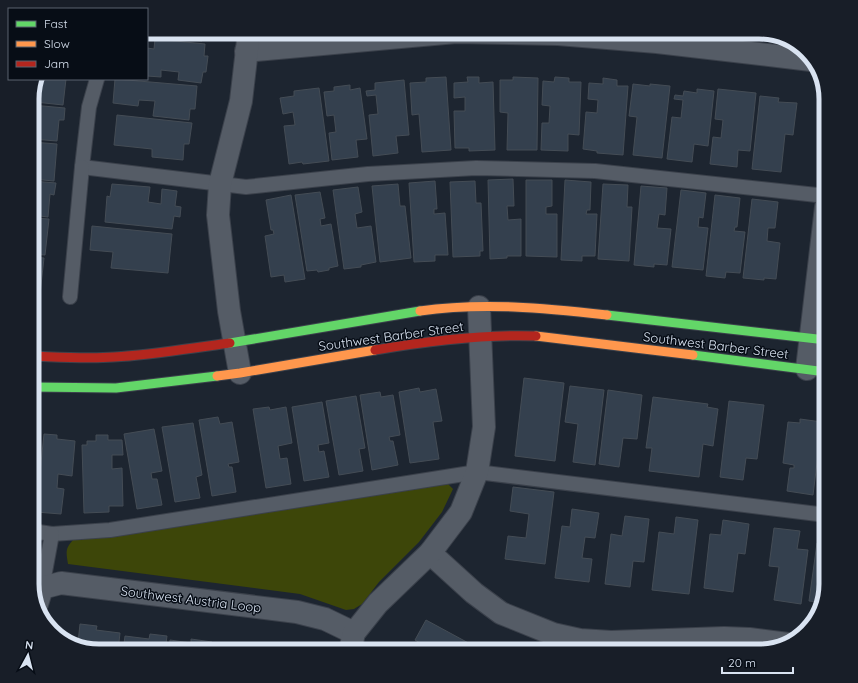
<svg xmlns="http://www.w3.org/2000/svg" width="858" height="683" font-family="Quicksand,sans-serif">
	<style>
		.green { fill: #3d4609 }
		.building { fill: #34404e; stroke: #444c55 }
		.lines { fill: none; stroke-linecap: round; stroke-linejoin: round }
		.lane-casing { stroke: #3b414b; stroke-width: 16 }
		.street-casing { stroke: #3b414b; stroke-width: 24 }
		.fast-casing { stroke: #3b414b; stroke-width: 11 }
		.slow-casing { stroke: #3b414b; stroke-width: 11 }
		.jam-casing { stroke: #3b414b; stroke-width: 11 }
		.lane { stroke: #555c66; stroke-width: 14 }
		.street { stroke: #555c66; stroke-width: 22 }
		.fast { stroke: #63d668; stroke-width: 9 }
		.slow { stroke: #ff974d; stroke-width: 9 }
		.jam { stroke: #b3261e; stroke-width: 9 }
		.labels { text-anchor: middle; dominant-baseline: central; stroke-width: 3; stroke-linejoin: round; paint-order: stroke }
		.street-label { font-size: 13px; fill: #d9e3f1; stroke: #070d16 }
		.rim { fill: none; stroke: #d9e3f1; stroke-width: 5 }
	</style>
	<rect width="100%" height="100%" fill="#1d2530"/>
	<path class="green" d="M445,481L453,489L442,512L419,542L379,582L362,604L354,609L346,610L300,594L68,564C66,552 65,548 74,539Z"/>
	<g class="building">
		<path d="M171,32H203L202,41L170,38Z"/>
		<path d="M155,39L205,44L204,56H208L206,72H203L201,83L178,80L179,72L161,70V77L147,76V48L154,49Z"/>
		<path d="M446,77L451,150L422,152L419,114L412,115L410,83L426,82V78Z"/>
		<path d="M467,77H479V83L493,82L495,150L469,151V148H455L454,111H465V97L454,98V83L468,82Z"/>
		<path d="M513,77L538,78L537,150H507L508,113L500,112V80H513Z"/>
		<path d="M555,77L569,78V82H581L579,135L568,134V151L541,150L542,123H549L550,106L542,105L543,81L554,82Z"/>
		<path d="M603,78L617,80V86H628L623,155L597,153V151L583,149L586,112L597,113L598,100L588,99L589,83L603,84Z"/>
		<path d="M36,79H66L63,105L35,102L36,91H33Z"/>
		<path d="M115,79L197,86L195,109H190L189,120L153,116L155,101L139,100L138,106L113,103Z"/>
		<path d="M404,80L409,135L396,136L398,153L373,156L369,115L378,114L376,95L367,96L366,91L375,90V83Z"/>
		<path d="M633,84L650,86V84L670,86L662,158L633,155L637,117L629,116Z"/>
		<path d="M350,85V90L360,88L367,139L356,140L358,157L332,160L329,133L336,132L334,115L327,116L324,92L334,91V87Z"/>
		<path d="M319,88L329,161L303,164L302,162L289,164L284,126L295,125L293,112L283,114L280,98L294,96V91Z"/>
		<path d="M697,89L714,91L708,146L694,144L692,162L667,159L672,117L681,118L683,100L674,99L675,95L683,96L684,91L697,93Z"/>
		<path d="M718,89L756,93L750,151L738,150L737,167L710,164L713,137L721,138L723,120L715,119Z"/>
		<path d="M760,96L779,98L778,102L797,103L793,135L785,134L781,172L752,169Z"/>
		<path d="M32,105L65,108L64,120H59L57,141L32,139Z"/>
		<path d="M117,115L192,123L189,144H184L183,160L152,157V149L114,145Z"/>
		<path d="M32,142L57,144L54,181L32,179Z"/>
		<path d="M513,179L514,206H507L508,220L521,219V256H507V258L490,259L488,180Z"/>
		<path d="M526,180H552V206L546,207V214H557V257L526,256Z"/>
		<path d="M565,180L591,182L590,210H587L586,214H597L595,256H582V261L561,260Z"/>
		<path d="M32,181L56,183L54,195L50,194L48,217L32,215Z"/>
		<path d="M435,181L437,209H434V214L445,213L448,255H435V261L414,262L409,183Z"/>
		<path d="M475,181L476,203H481L483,251H480V256L453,257L450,182Z"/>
		<path d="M112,184L150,187L148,202L161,204L162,189L177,191L175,206L181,207L180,217L174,216L172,229L105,222L107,196L110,197Z"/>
		<path d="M398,184L400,206H405L411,258L380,262L372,186Z"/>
		<path d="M603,184L628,185L627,207H632L629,261L598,259Z"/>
		<path d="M641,186L667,188L665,215L659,214L657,228L671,229L667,265L654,264V267L634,265Z"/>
		<path d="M358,187L362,212L355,214L357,228L371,226L376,262L361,265V267L344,269L333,190Z"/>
		<path d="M681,190L706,193L703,218L699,217L698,227L708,228L703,270L672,267Z"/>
		<path d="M320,192L325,218L320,219L321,226L331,224L338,266L329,268V270L318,272L317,270L307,271L295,195Z"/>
		<path d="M291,195L305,279L285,282L284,275L271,277L265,236L274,234L273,230H271L266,200Z"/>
		<path d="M715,195L740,198L737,227H735L734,231L745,232L740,273L726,272L725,278L706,276Z"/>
		<path d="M752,199L778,202L775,228H768L767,241L780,243L776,279L764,278V280L743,278Z"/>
		<path d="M32,218L49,219L45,255L32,254Z"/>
		<path d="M92,226L172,234L168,273L111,268L113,252L90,250Z"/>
		<path d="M32,257L44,258L40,294H32Z"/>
		<path d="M524,378L564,383L555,461L515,456Z"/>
		<path d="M570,386L604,390L595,465L573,462L578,424L565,422Z"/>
		<path d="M419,388L420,392L436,389L442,421L433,422L439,459L410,463L399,392Z"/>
		<path d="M608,390L642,395L637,439L623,438L619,467L599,464Z"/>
		<path d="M380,392L381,397L393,395L400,435L389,437L390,441H393L398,465L372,470L360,395Z"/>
		<path d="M356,396L365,448L359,449L363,471L339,475L326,401Z"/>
		<path d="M653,397L708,404L707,407L718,409L713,446L703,444L699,477L649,471L652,448H646Z"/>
		<path d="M729,401L764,405L757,459L746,458L743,480L720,477Z"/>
		<path d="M322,402L329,443L318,445L319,452L324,451L329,477L304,481L292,407Z"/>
		<path d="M269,407L270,410L286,407L292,443L278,446L280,459L287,458L291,484L266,488L253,409Z"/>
		<path d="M218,417L220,424L232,422L239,462L228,464L229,467H232L236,492L212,496L199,420Z"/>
		<path d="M800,419L822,422L813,495L787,491L790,468H794V465L783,463L788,422L800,423Z"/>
		<path d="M193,423L202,475L196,477L200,498L175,502L162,427Z"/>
		<path d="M154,429L162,471L151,473L152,479H157L162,505L137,509L124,434Z"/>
		<path d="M44,434L57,435V439L75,441L72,476L58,474L57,488L64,489L61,514L36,512Z"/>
		<path d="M96,435H108V440H122L123,455H112V469L122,468L123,506H109V512L84,513L82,445H87V441H96Z"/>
		<path d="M826,454V475H823Z"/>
		<path d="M513,487L554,492L545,564L505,559L508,536L526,538L529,514L510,511Z"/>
		<path d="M572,509L599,513L595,538L585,537L582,558L592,559L589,582L555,578L562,526L570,527Z"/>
		<path d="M625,516L649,519L644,562L633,561L630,587L605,584L611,534L622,536Z"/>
		<path d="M676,517L698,520L689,594L652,590L659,532L674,534Z"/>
		<path d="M723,520L749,524L745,554L738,553L733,592L704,588L710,534L721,535Z"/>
		<path d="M774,528L800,531L797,549L808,550L801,604L774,600L779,567L769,566Z"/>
		<path d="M817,543L826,544V584L819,602L809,601Z"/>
		<path d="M426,620L474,646L471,651H419L422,644L415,640Z"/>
		<path d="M80,624L97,626L96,630L120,633L118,651H99L78,643Z"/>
		<path d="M150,634L167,636L165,651H123L125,636L149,639Z"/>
		<path d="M191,639L212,642L211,651H169L170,640L191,643Z"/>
		<path d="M243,645L260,647V651H217L218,647L242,650Z"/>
	</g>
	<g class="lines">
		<defs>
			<g id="lane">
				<path d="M97,79L89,107L82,167L246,187L368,174L476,168L595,171L826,196"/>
				<path d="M70,297L82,167"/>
				<path d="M32,531L52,534L110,530L477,472L826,515"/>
				<path d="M42,588L52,534"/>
			</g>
			<g id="street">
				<path d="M246,51L456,32L558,34L657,42L811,60"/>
				<path d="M807,369L826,207"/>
				<path d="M240,373L229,311L218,215L220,184L241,101L249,32"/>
				<path d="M430,553L474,593L501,613L553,634L580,640L611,642L724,638L749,639L788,644"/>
				<path d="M37,604L42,588L61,583L297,612L325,619L354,633"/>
				<path d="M350,651L354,633L378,603L430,553L461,512L477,472L484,427L479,307"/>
			</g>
			<g id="fast">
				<path d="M607,315L826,340"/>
				<path d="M230,343L420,311"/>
				<path d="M693,355L826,372"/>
				<path d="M32,387L116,388L217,376"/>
			</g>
			<g id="slow">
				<path d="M420,311C483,302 545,308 607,315"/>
				<path d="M536,336L693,355"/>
				<path d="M217,376L240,373L375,350"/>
			</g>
			<g id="jam">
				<path d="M375,350C428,341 482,334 536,336"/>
				<path d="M32,356C59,357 87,359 114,357C153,355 191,348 230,343"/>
			</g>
		</defs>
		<use href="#lane" class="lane-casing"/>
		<use href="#street" class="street-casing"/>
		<use href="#fast" class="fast-casing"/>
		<use href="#slow" class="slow-casing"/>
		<use href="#jam" class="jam-casing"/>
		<use href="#lane" class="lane"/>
		<use href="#street" class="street"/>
		<use href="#fast" class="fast"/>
		<use href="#slow" class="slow"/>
		<use href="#jam" class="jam"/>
	</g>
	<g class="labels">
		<g class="street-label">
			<text transform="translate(391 336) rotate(-8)">Southwest Barber Street</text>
			<text transform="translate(716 345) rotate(7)">Southwest Barber Street</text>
			<text transform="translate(191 599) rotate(7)">Southwest Austria Loop</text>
		</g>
	</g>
	<path d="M0 0H858V683H0ZM99 39H759A60 60 0 0 1 819 99V584A60 60 0 0 1 759 644H99A60 60 0 0 1 39 584V99A60 60 0 0 1 99 39Z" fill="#181e28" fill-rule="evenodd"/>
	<path class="rim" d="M99 39H759A60 60 0 0 1 819 99V584A60 60 0 0 1 759 644H99A60 60 0 0 1 39 584V99A60 60 0 0 1 99 39Z"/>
	<rect x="8" y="8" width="140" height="72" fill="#070d16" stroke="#5b636e"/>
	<rect x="16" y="21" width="20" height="6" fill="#63d668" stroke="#5b636e"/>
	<text x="44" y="28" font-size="12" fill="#d9e3f1">Fast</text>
	<rect x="16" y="41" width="20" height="6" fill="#ff974d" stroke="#5b636e"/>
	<text x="44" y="48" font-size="12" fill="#d9e3f1">Slow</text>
	<rect x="16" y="61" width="20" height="6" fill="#b3261e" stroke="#5b636e"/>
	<text x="44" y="68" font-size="12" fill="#d9e3f1">Jam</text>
	<g transform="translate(28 655) rotate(7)" stroke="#070d16" stroke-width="3" paint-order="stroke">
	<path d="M0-3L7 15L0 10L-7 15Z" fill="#d9e3f1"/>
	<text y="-6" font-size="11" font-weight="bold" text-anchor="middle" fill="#d9e3f1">N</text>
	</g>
	<path d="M722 667v6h71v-6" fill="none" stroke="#d9e3f1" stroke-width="2"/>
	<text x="728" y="667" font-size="12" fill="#d9e3f1" stroke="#070d16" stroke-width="3" paint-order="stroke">20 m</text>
</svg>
